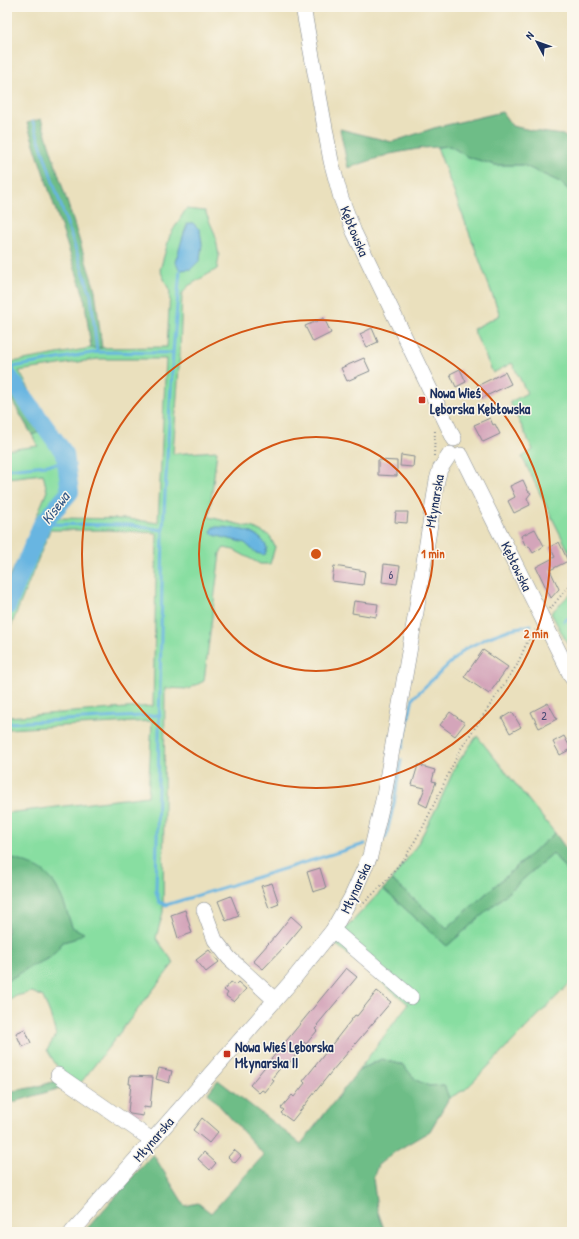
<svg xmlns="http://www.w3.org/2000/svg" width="579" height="1239" font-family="'Patrick Hand',sans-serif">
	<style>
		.green { fill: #88dea1; stroke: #528680; fill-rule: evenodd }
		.forest { fill: #6ebd87; stroke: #447672 }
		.water { fill: #67b5e1; stroke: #4172a0 }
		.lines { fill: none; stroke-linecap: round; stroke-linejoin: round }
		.stream { stroke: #67b5e1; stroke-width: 3 }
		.river { stroke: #67b5e1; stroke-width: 18 }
		.building { fill: #d4a5ba }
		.minor-casing { stroke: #82888e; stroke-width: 16 }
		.path { stroke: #82888e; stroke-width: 2; stroke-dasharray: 1 3; stroke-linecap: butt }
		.minor { stroke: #fff; stroke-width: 15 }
		.ring { fill: none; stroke: #d45514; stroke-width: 2 }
		.poi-dot { fill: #c8321e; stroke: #fbf7ec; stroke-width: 1.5 }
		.labels { text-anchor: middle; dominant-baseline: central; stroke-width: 3; stroke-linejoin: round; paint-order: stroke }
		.number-label { font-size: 12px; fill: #494c75 }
		.street-label { font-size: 14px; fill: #1b2f5e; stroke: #fbf7ec }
		.poi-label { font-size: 14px; font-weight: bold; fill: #1b2f5e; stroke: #fbf7ec; text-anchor: start }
		.water-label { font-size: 15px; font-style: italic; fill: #325785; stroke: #fbf7ec }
		.centre { fill: #d45514; stroke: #fbf7ec; stroke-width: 2 }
		.ring-label { font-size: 12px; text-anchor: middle; font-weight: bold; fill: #d45514; stroke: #fbf7ec; stroke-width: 3; stroke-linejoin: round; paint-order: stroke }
	</style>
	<rect width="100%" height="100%" fill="#fbf7ec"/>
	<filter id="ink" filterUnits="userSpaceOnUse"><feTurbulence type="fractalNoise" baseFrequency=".025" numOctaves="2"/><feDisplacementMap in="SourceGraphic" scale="8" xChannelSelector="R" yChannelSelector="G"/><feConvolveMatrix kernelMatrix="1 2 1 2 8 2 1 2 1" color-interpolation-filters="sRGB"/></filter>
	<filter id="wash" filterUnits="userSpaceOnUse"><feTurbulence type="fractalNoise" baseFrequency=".012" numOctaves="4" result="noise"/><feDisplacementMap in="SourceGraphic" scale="16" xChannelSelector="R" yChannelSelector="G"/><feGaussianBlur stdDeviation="0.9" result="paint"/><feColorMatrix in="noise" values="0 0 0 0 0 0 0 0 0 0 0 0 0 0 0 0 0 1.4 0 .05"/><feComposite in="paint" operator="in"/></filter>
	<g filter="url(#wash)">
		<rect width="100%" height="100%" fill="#eae0bd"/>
		<g class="green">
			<path d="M450,146L468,157L495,165H523L560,182L572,193V558L522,457L533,450L510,402L527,393L512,363L493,373L473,329L500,315L437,147Z"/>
			<path d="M186,209L205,211L215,234L219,256L217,269L188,286L182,294L180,353L173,454L217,451L209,517L254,528L270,536L275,547L270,564H260L234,550L224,548L220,553L204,681L188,689L165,688L163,912L156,938L174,963L79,1085L60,1071L47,1050L56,1035L51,1017L43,997L32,992L16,996L7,1002V981L28,968L51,957L63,942L74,939L72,927L60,894L52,880L7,856V813L148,796L152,721L7,729V717L153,706L157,533L109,530H50L7,636V582L21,554L47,491L43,474L7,478V450L38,446L32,435L46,428L7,363L91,348L167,347L170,292L160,270L170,235ZM98,359H166L158,523L129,519L56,518L72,496L76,479L69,449L53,431L19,371Z"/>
			<path d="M572,592V652L551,613Z"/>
			<path d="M477,736L555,833L447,928L392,880L417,845L440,801L456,765Z"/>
			<path d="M553,853L572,878V981L466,1089L449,1098L444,1085L429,1086L416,1080L403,1065L381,1059L358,1071L408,1004L333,942L383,889L447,946Z"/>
		</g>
		<g class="forest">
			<path d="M502,112L512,126L540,132L563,135L572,142V193L560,182L523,165H495L468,157L450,146L423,148L390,154L348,168L340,129L392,142L434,128Z"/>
			<path d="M41,119L95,290L102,348H91L84,296L27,123Z"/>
			<path d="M7,362L46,429L32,435L7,392Z"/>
			<path d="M555,833L572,857V878L553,853L447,946L383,889L392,880L447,928Z"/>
			<path d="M7,856C17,861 29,863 39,869C59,880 65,907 72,927L84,933L74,939L63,942L51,957L28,968L7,981Z"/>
			<path d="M382,1059L403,1065L416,1080L429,1086L444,1085L449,1098L430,1131L396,1151L378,1165L373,1178L377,1209L385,1232H84L153,1154L185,1206L198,1203L211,1213L264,1155L208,1093L218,1080L301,1144L358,1071Z"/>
			<path d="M56,1081L61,1088L7,1104V1092L35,1087Z"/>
		</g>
		<g class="water">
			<path d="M188,223H193L200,230L202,244L200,260L191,269L180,270L175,262C180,249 182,236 188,223Z"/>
			<path d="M213,527C231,527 260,529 267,548L265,555L256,553L245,543L214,535L211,532Z"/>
		</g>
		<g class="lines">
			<g class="stream">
				<path d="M33,122L91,295L97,352"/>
				<path d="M180,270L173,353L163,530L156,891L159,902L166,905L365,844"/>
				<path d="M7,368L97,352L173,353"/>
				<path d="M7,469L66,463"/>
				<path d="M42,524L129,525L163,530"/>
				<path d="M564,621L572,616"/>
				<path d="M7,723L160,715"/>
				<path d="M402,748L413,698L433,679L465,649L489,637L511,629L531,625"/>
				<path d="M382,838L386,837L394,803L401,760"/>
			</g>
			<path class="river" d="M7,374L65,454L70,492L42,524L7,607"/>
		</g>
		<g id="blocks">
			<g class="building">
				<path d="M324,318L331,333L313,342L305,326Z"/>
				<path d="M372,328L378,342L367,347L360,334Z"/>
				<path d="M364,358L370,371L347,381L341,368Z"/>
				<path d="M460,369L466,382L456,387L450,374Z"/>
				<path d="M505,372L511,384L482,398L477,386Z"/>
				<path d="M490,418L493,425L495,424L500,434L483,442L474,425Z"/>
				<path d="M401,455L414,457L413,467L400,466Z"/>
				<path d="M378,460L397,461V476L378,475Z"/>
				<path d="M523,480L528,491L531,493L527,498L530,505L514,513L508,501L515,497L510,486Z"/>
				<path d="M396,512H408L407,523L395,522Z"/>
				<path d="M535,529L544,546L533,553L529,546L526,547L521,536Z"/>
				<path d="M559,542L568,561L550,570L559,589L551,598L536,567L555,557L550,547Z"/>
				<path d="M384,564L400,566L397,584L382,582Z"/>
				<path d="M334,566L365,571L363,585L332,581Z"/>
				<path d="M354,601L378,604L376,617L352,613Z"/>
				<path d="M483,650L508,667L489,694L464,677Z"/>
				<path d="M548,703L557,719L539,728L531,712Z"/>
				<path d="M450,712L465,723L455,736L440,725Z"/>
				<path d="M512,712L521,727L510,733L502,718Z"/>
				<path d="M564,736L571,749L560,755L553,742Z"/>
				<path d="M418,765L435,770L432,781L436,782L427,807L419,803L425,788L412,785Z"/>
				<path d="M320,868L326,888L313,892L307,872Z"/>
				<path d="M272,883L279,904L269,908L261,886Z"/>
				<path d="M231,896L239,916L226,921L218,901Z"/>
				<path d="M185,910L192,933L178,938L171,915Z"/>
				<path d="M291,916L302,926L287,944L263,969L253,961L276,935Z"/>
				<path d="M209,950L219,962L206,972L196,960Z"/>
				<path d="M346,968L357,977L317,1025L318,1026L315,1029L317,1031L306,1044L304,1042L295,1054L296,1055L285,1068L282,1066L272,1078L274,1081L265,1092L262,1090L259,1093L250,1085Z"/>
				<path d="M231,982L235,985L238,982L246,989L234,1002L226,996L228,993L224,990Z"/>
				<path d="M377,991L391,1002L332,1071L292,1121L281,1113L284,1110L281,1108L292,1095L294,1097L305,1083L303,1081L319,1061L355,1015L357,1016Z"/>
				<path d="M25,1029L31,1043L22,1047L16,1033Z"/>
				<path d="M159,1068L172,1071L169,1083L156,1079Z"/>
				<path d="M130,1076L153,1077L150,1108L144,1107L143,1116L130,1114L128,1112L131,1084H129Z"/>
				<path d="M202,1118L218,1132L209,1143L193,1130Z"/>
				<path d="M234,1150L241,1156L235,1163L228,1157Z"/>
				<path d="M204,1152L216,1163L210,1170L198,1159Z"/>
			</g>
		</g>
	</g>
	<g filter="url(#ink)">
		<use href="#blocks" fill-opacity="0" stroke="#82888e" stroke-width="1"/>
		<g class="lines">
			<defs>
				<g id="minor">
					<path d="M303,7L331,161L341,198L354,232L454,439"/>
					<path d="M461,455L572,678"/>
					<path d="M204,910L215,940L229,958L275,1000"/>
					<path d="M333,930L411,997"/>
					<path d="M58,1075L152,1140"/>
					<path d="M72,1232L291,982L333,930L351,898L370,856L384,796L416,612L437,480L440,469L450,454"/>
				</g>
			</defs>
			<use href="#minor" class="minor-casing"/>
			<g class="path">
				<path d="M434,456L435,430"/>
				<path d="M550,609L572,582"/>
				<path d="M361,906L384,883L406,856L423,827L460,750L517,665L528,640L535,630"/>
			</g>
			<use href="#minor" class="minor"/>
		</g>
	</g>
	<g class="ring">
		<circle cx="316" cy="554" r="117"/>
		<circle cx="316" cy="554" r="234"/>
	</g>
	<g class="poi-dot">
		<rect x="418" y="396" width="8" height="8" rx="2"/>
		<rect x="223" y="1050" width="8" height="8" rx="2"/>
	</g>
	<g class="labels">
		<g class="number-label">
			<text x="391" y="574">6</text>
			<text x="544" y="715">2</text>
		</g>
		<g class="street-label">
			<text transform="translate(355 231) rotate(67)">Kębłowska</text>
			<text transform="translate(434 501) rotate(-80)">Młynarska</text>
			<text transform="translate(517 566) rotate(64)">Kębłowska</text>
			<text transform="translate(355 888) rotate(-65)">Młynarska</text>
			<text transform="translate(153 1139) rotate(-49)">Młynarska</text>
		</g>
		<g class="poi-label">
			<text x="430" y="392">Nowa Wieś<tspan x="430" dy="16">Lęborska Kębłowska</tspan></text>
			<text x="235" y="1046">Nowa Wieś Lęborska<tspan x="235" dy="16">Młynarska II</tspan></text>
		</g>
		<g class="water-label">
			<text transform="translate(55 508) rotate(-53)">Kisewa</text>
		</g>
	</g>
	<circle cx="316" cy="554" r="6" class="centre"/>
	<g class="ring-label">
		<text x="433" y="558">1 min</text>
		<text x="536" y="638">2 min</text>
	</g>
	<rect width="579" height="1239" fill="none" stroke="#fbf7ec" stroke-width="24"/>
	<g transform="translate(537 42) rotate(311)" stroke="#fbf7ec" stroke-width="3" paint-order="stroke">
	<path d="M0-3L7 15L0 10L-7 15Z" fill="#1b2f5e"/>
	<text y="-6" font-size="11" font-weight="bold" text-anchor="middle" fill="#1b2f5e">N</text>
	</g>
</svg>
